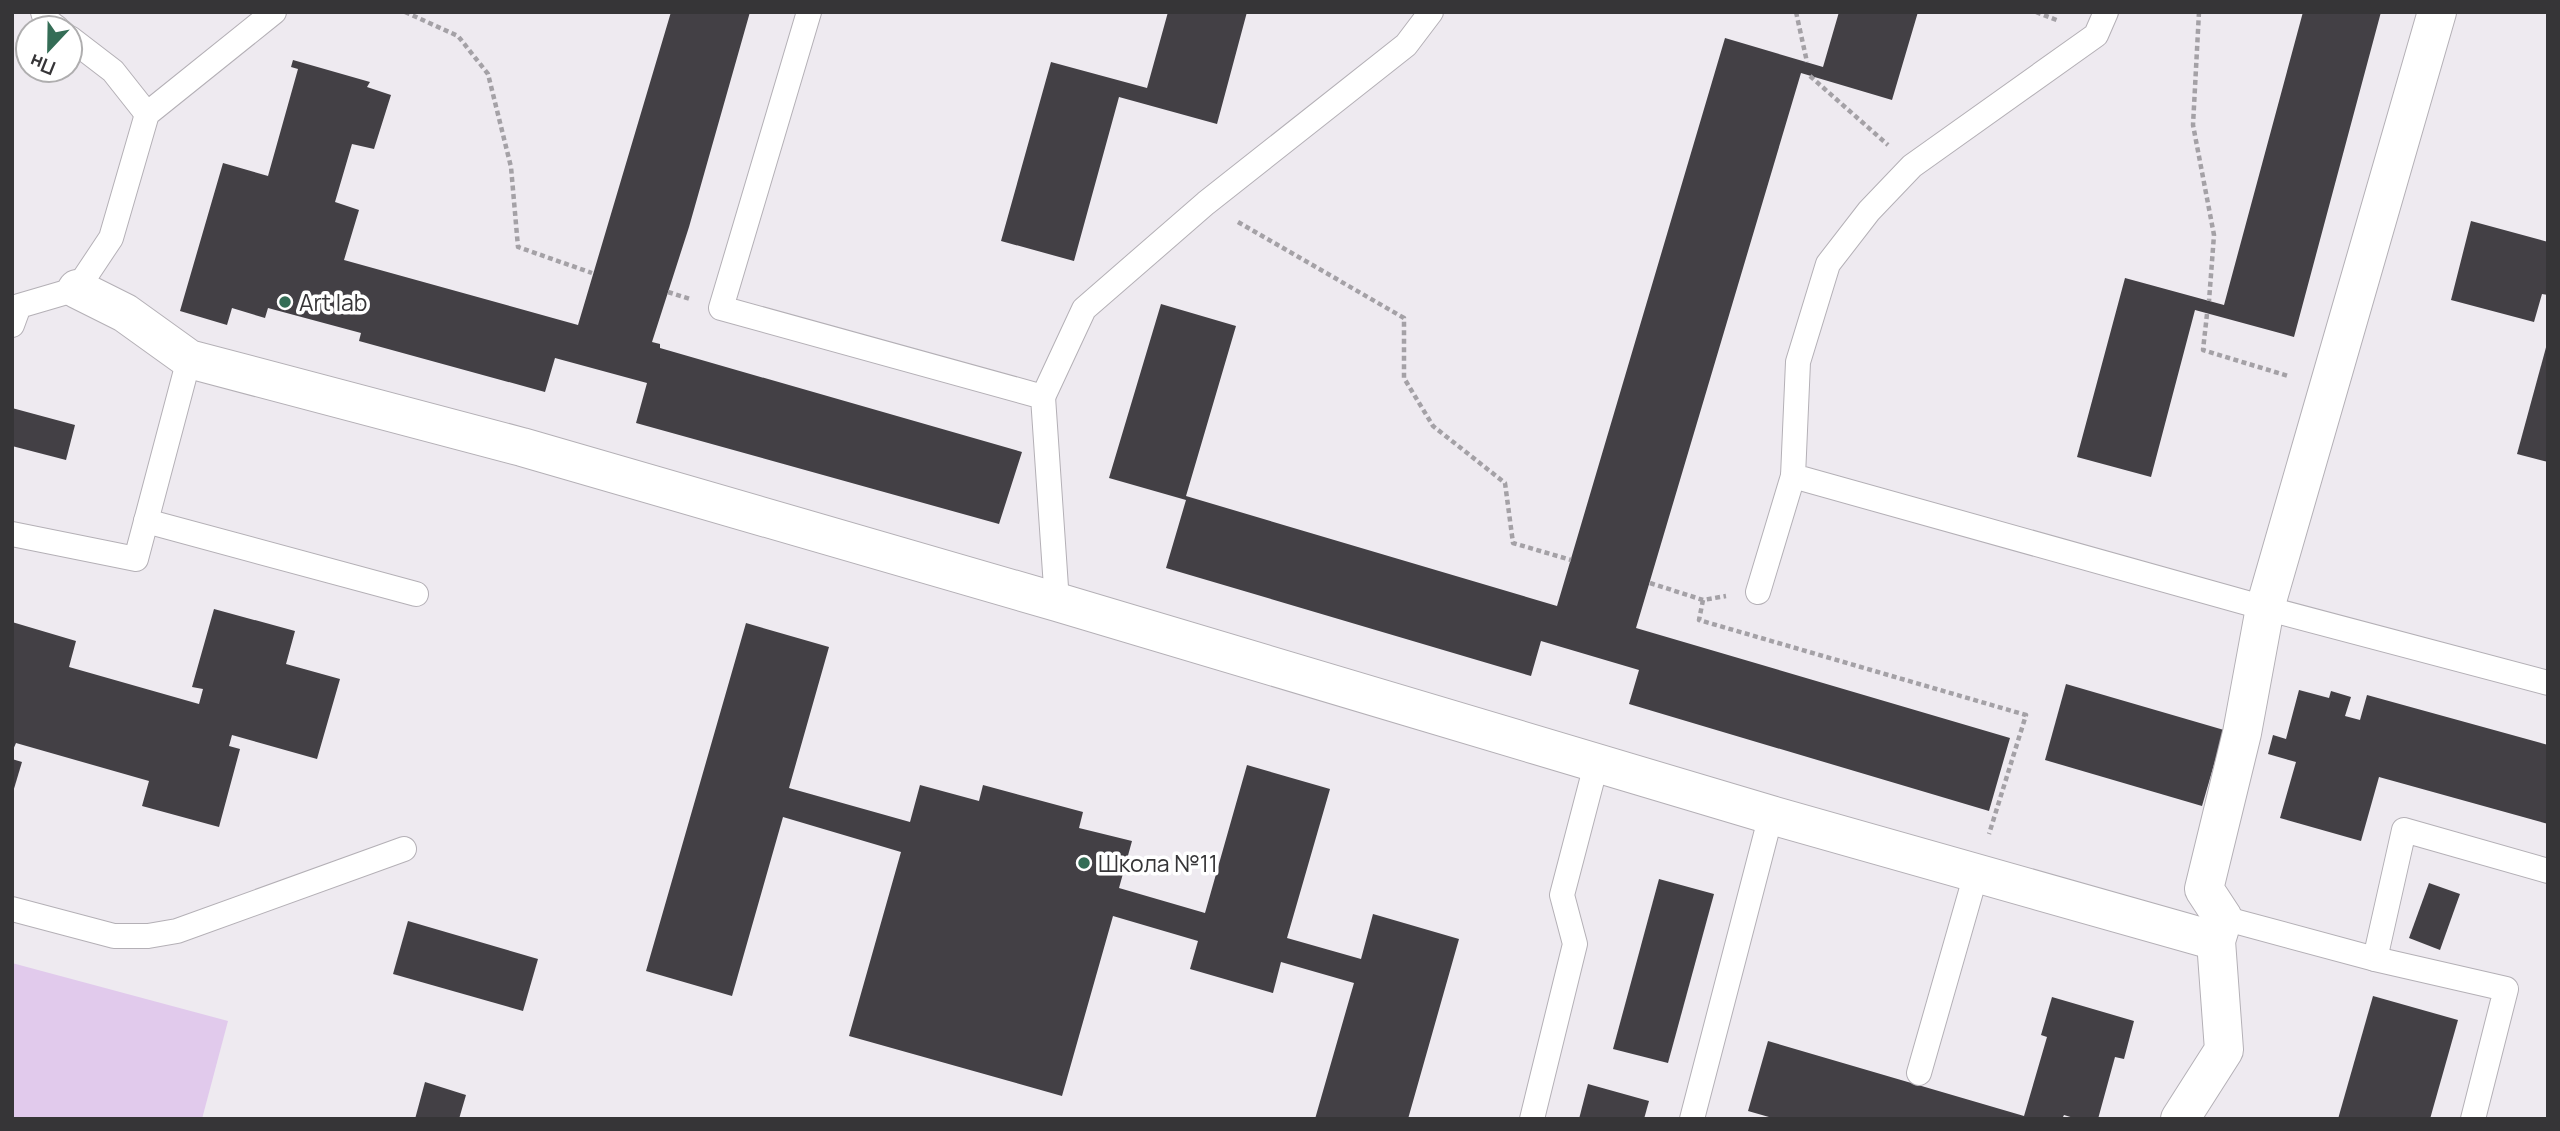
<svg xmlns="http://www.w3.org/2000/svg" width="2560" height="1131" font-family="Manrope,sans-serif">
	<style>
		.green { fill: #e1caec }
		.building { fill: #434045 }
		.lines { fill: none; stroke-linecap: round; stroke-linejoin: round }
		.lane-casing { stroke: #b4b0b6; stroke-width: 26 }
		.street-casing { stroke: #b4b0b6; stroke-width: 40 }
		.path { stroke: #a4a1a6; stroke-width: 4.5; stroke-dasharray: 5 3.5; stroke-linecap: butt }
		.lane { stroke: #fff; stroke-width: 24 }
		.street { stroke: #fff; stroke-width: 38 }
		.poi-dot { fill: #346d56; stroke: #fff; stroke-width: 2.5 }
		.labels { text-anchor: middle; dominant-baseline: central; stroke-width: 7; stroke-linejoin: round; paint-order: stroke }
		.poi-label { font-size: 23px; fill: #363537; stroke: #fff; text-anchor: start }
	</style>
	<rect width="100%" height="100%" fill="#eeeaf0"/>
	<path class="green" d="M12,963L228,1021L202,1119H12Z"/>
	<g class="building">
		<path d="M671,12H750L689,227L652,342L660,344V348L1022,452L999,524L636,423L647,383L555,358L545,392L359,341L361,333L268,308L265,318L232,308L227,325L180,311L223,163L268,176L298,69L291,67L293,60L370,82L367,87L391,95L374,149L352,144L335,202L359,210L344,260L578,325Z"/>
		<path d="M1168,12H1247L1217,124L1119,97L1074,261L1001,241L1051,62L1147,88Z"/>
		<path d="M1839,12H1918L1892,100L1801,73L1636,628L2010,738L1989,811L1629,704L1639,670L1541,641L1531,676L1166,568L1186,500L1109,478L1161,304L1236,326L1186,496L1557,606L1725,38L1823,67Z"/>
		<path d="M2303,12H2381L2294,337L2195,310L2151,477L2077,457L2125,278L2224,305Z"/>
		<path d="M2471,221L2548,242V295L2542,294L2534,322L2451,300Z"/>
		<path d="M2548,340V462L2517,454Z"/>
		<path d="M12,408L75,425L66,460L12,446Z"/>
		<path d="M214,609L295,631L286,664L340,679L317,759L232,735L229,746L240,749L219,827L142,806L149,781L16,743L12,752V622L76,641L69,667L199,704L203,689L192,687Z"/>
		<path d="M746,623L829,647L789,788L910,822L920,785L979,801L983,785L1083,812L1079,828L1132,841L1119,888L1205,913L1247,765L1330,789L1287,938L1361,959L1373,914L1459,939L1408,1119H1315L1354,983L1281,962L1273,993L1190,969L1198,941L1113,916L1062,1096L849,1036L901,852L783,817L732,996L646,971Z"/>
		<path d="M2066,684L2224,730L2202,806L2045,760Z"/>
		<path d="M2299,690L2329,698L2331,691L2351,697L2345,716L2360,720L2367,695L2548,745V824L2379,777L2361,841L2280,818L2296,762L2268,754L2273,735L2286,739Z"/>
		<path d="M12,759L22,762L13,792H12Z"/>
		<path d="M1659,879L1714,894L1668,1063L1613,1049Z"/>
		<path d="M2429,883L2460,894L2440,950L2409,938Z"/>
		<path d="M408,921L538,959L523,1011L393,974Z"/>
		<path d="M2373,996L2458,1020L2430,1119H2338Z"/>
		<path d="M2052,997L2134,1021L2124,1059L2115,1057L2098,1119H2077L2064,1115L2062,1119H1776L1748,1111L1768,1041L2024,1116L2047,1037L2041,1035Z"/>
		<path d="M425,1082L466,1095L459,1119H415Z"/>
		<path d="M1588,1084L1649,1101L1644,1119H1579Z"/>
	</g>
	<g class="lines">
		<defs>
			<g id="lane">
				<path d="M43,12L45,19L57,28"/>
				<path d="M809,12L721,308L1043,397L1057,602"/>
				<path d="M2106,12L2096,35L1912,166L1869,211L1828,264L1798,362L1793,476L2265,608L2548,683"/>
				<path d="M70,38L113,71L147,114"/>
				<path d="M12,325L19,306L77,289L111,238L147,114L274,12"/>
				<path d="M1043,397L1084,309L1206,203L1406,45L1431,12"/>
				<path d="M146,521L416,594"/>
				<path d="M12,534L136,559L189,359"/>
				<path d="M1758,592L1793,476"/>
				<path d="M12,909L114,936H148L177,931L404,849"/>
				<path d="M2223,918L2375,959L2506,989L2473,1119"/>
				<path d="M2375,959L2404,830L2548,871"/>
				<path d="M1919,1073L1976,874"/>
				<path d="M1532,1119L1575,944L1562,895L1597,761"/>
				<path d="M1692,1119L1771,815"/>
			</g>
			<g id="street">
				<path d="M77,289L125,313L189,359L522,447L1057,602L1771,815L2216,941"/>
				<path d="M2180,1119L2224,1050L2216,941L2223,918L2204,889L2242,733L2265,608L2437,12"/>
			</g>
		</defs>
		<use href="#lane" class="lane-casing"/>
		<use href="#street" class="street-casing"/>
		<g class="path">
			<path d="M405,12L458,36L488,74L511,167L518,247L592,273"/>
			<path d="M1796,12L1807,62"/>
			<path d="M2036,12L2059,21"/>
			<path d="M2199,12L2193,125L2214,235L2209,301"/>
			<path d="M1810,76L1888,145"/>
			<path d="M1238,222L1404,318V378L1433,426L1505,483L1513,543L1571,560"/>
			<path d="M668,292L690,299"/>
			<path d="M2207,314L2203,350L2288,376"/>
			<path d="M1650,583L1703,600L1726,596"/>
			<path d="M1703,600L1699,620L2026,715L1989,834"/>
		</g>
		<use href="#lane" class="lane"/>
		<use href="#street" class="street"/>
	</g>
	<g class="poi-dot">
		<circle cx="285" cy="302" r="7"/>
		<circle cx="1084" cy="863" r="7"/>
	</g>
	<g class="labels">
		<g class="poi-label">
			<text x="299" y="302">Art lab</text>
			<text x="1098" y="863">Школа №11</text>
		</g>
	</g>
	<rect width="2560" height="1131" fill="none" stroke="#363537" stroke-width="28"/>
	<g transform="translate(49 49) rotate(202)"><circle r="33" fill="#ffffff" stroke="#afaeaf" stroke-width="2"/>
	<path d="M0-5L12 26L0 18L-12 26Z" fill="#346d56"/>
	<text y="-10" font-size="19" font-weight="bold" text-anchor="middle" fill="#363537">Пн</text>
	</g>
</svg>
